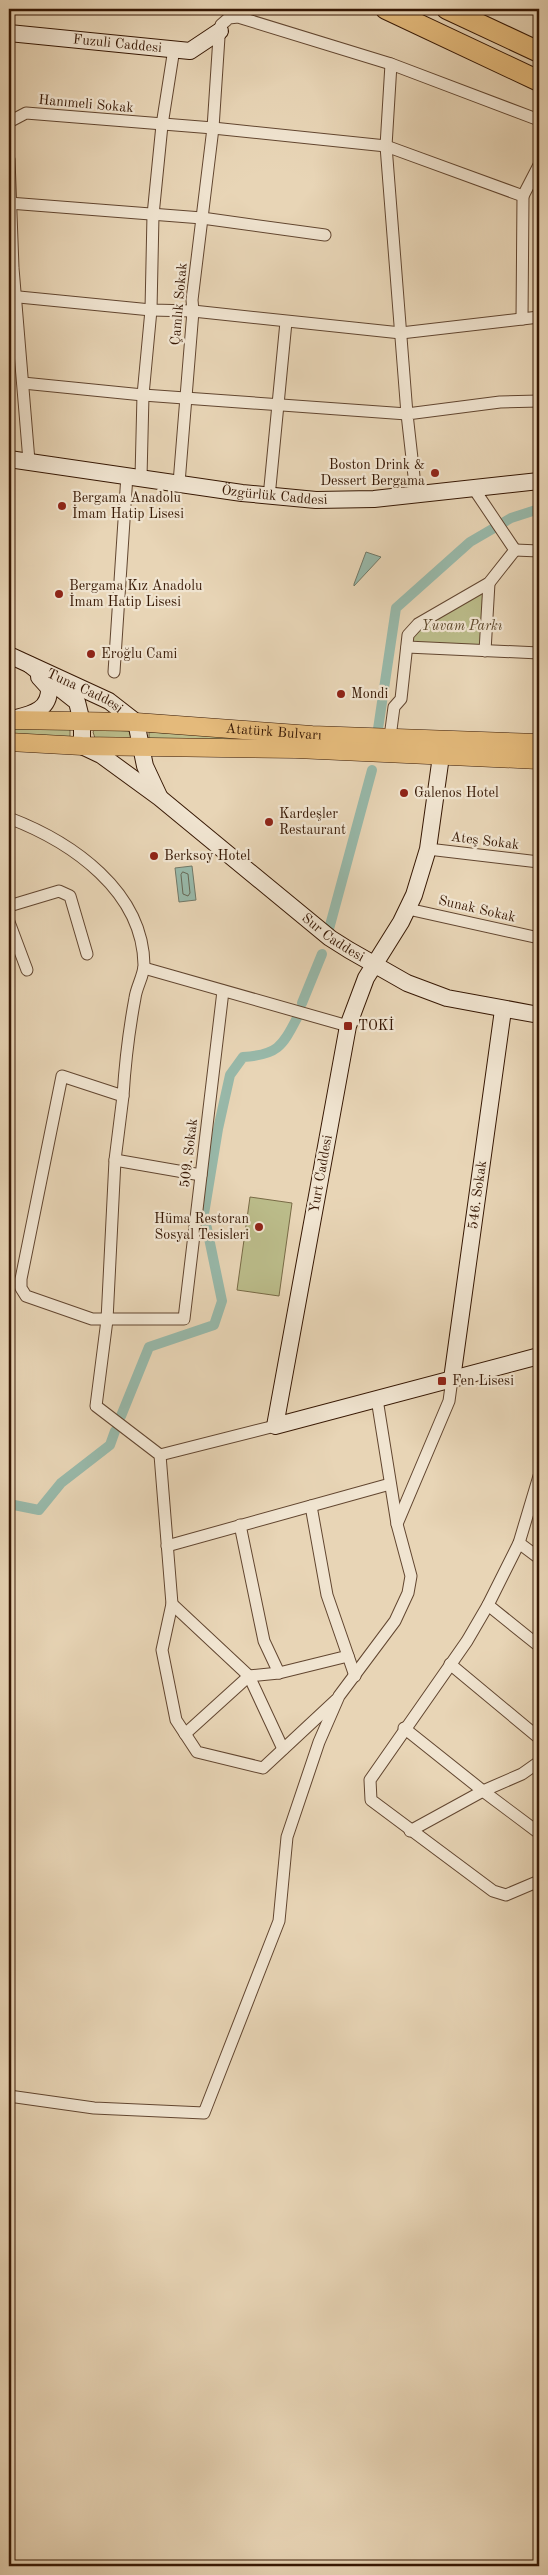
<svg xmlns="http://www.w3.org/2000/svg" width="548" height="2575" font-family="'Old Standard TT',serif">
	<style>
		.green { fill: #bbbc8a; stroke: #786a46 }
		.water { fill: #98b9aa; stroke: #717867 }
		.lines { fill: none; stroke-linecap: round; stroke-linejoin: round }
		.shore { stroke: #676856; stroke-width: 1 }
		.canal { stroke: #98b9aa; stroke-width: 10 }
		.street-casing { stroke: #624630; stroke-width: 13 }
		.secondary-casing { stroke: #361703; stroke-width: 18 }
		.primary-casing { stroke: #361703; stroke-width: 19 }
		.highway-casing { stroke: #361703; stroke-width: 22 }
		.street { stroke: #f0e4d0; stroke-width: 11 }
		.secondary { stroke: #f0e4d0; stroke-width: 16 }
		.primary { stroke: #e4ba7b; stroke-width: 18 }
		.highway { stroke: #e4ba7b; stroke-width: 20 }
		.poi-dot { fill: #8f2418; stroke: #f0e4d0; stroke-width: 2 }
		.labels { text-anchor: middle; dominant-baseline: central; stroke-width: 4.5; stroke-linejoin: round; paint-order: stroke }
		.street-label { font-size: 14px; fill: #361703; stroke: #f0e4d0 }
		.poi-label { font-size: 14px; fill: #361703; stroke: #f0e4d0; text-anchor: start }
		.park-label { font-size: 14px; font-style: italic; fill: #5e492c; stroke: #f0e4d0 }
	</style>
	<rect width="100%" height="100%" fill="#e8d5b6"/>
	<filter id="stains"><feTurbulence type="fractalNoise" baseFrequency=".004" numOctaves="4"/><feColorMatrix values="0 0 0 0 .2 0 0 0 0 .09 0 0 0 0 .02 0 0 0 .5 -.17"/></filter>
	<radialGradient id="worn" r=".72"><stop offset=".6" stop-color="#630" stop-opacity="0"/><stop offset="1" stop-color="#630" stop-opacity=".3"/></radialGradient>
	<g class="green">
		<path d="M489,583L485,651L407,647L408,635Z"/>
		<path d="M9,727L70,728V739L9,736Z"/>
		<path d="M95,729L129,731L132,740L96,741L93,732Z"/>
		<path d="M149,732L303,740L149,743Z"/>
		<path d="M250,1197L292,1203L279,1296L237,1290Z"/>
	</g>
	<g class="water">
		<path d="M366,552L381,557L354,586V584Z"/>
		<path d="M192,866L196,900L179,902L175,868Z"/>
	</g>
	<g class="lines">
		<path class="shore" d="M183,872L188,874L190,893L188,896L183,894L181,875Z"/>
		<g class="canal">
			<path d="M378,729L396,608L470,542L511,518L539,509"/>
			<path d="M329,929L372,770"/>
			<path d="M302,1003L322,954"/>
			<path d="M121,1416L149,1347L214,1325L222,1301L204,1214L218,1129L230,1075L243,1057C277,1055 282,1047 297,1018"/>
			<path d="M9,1504L39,1510L61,1483L110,1445L115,1431"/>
		</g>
		<defs>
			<g id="street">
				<path d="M9,122L26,113L213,128L386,146L523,196L522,319"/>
				<path d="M9,159L13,268L29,461"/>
				<path d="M523,196L539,165"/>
				<path d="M9,203L202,218L325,235"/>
				<path d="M9,296L151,310L193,311L401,333L539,317"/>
				<path d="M23,383L143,395L407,414L386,146L391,64"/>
				<path d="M141,477L143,395L151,310L153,215L162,125L173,55L176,50"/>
				<path d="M179,483L193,311L192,300L213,128L219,37L221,25L229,18L238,17L391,64L539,120"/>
				<path d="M416,494L407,414L500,402L539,401"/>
				<path d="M269,497L286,322"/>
				<path d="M515,550L539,551"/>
				<path d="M407,647L539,653"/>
				<path d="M485,651L489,583"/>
				<path d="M114,672L127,475"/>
				<path d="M390,737L394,707L401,699L408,635L418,624L489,583L515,550L474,489"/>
				<path d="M9,818C72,842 143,891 144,965C144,975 136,988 135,998C129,1030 125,1064 123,1096L62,1076L21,1279V1288L26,1296L92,1319H184L223,991"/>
				<path d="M428,849L539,862"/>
				<path d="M9,906L59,891L70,896L87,954"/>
				<path d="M408,909L539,938"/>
				<path d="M9,922L27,970"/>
				<path d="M144,968L348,1026"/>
				<path d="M123,1096L115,1160L107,1320L96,1406L160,1455L172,1604L162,1650L176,1720L197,1752L263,1768L336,1700"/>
				<path d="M115,1160L201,1175"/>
				<path d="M160,1455L275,1426"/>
				<path d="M539,1476L519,1543L488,1605L467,1641L370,1780L371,1800L493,1891L506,1895L539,1881"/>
				<path d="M311,1506L327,1595L355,1676"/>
				<path d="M397,1524L449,1401L452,1379"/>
				<path d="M240,1525L264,1641L279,1673"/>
				<path d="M519,1543L539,1558"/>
				<path d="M167,1546L390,1484"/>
				<path d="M172,1604L249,1676L283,1749"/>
				<path d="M488,1605L539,1646"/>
				<path d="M450,1664L539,1738"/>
				<path d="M404,1728L483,1791L539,1833"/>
				<path d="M185,1734L249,1676L279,1673L348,1656"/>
				<path d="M410,1831L483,1791L522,1774L539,1762"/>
				<path d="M9,2096L94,2108L204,2113L279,1921L287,1837L319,1742L339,1696L395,1621L408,1593L411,1576L397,1524L377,1399"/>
			</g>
			<g id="secondary">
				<path id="s1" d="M9,33L190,51L220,31"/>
				<path id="s2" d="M9,459L242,493L316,500L374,499L539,481"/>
				<path id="s3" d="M9,655L109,701L136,722L145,766L159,796"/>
				<path id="s4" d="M30,665L77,702L82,722V746L101,755L160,798L330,938L349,950L407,983L447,998L539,1015"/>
				<path d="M16,718C33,714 50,709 49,688L39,677"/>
				<path d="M441,756L428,849L414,895L401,922L366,978L348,1026L275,1426L539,1356"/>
				<path id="s5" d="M452,1379L503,1010"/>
			</g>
			<g id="primary">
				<path id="s6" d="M9,720L136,722L312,735L539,743"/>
				<path d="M9,742L82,746L296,749L539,760"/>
			</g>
			<g id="highway">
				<path d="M386,9L539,81"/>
				<path d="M447,9L539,52"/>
			</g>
		</defs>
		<use href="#street" class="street-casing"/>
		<use href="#secondary" class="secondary-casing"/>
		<use href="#primary" class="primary-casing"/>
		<use href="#highway" class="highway-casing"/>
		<use href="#street" class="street"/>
		<use href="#secondary" class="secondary"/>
		<use href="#primary" class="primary"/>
		<use href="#highway" class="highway"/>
	</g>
	<g class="poi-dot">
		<circle cx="435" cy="473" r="5"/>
		<circle cx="62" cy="506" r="5"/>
		<circle cx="59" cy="594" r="5"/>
		<circle cx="91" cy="654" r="5"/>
		<circle cx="341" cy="694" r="5"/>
		<circle cx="404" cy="793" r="5"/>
		<circle cx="269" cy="822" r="5"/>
		<circle cx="154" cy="856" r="5"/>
		<rect x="343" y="1021" width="10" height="10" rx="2.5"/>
		<circle cx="259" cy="1227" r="5"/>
		<rect x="437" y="1376" width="10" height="10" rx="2.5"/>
	</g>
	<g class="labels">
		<g class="street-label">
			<text stroke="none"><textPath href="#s1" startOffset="109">Fuzuli Caddesi</textPath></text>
			<text transform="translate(86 104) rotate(5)">Hanımeli Sokak</text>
			<text transform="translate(179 304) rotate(-85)">Çamlık Sokak</text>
			<text stroke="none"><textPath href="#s2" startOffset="268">Özgürlük Caddesi</textPath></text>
			<text stroke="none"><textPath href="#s3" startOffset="84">Tuna Caddesi</textPath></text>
			<text stroke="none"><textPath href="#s6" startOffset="265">Atatürk Bulvarı</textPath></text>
			<text transform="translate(485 841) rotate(7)">Ateş Sokak</text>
			<text transform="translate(477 909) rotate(13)">Sunak Sokak</text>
			<text stroke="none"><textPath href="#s4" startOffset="421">Sur Caddesi</textPath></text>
			<text transform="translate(189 1153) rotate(-83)">509. Sokak</text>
			<text transform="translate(321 1174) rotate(-80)">Yurt Caddesi</text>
			<text stroke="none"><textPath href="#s5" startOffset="186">546. Sokak</textPath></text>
		</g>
		<g class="poi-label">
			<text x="425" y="465" text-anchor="end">Boston Drink &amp;<tspan x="425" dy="16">Dessert Bergama</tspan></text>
			<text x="72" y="498">Bergama Anadolu<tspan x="72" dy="16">İmam Hatip Lisesi</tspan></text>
			<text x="69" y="586">Bergama Kız Anadolu<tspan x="69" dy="16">İmam Hatip Lisesi</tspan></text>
			<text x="101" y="654">Eroğlu Cami</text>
			<text x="351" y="694">Mondi</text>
			<text x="414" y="793">Galenos Hotel</text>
			<text x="279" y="814">Kardeşler<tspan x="279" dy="16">Restaurant</tspan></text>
			<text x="164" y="856">Berksoy Hotel</text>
			<text x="358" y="1026">TOKİ</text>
			<text x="249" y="1219" text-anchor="end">Hüma Restoran<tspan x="249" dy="16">Sosyal Tesisleri</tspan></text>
			<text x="452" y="1381">Fen Lisesi</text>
		</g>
		<g class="park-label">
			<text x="462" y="626">Yuvam Parkı</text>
		</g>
	</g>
	<rect width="548" height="2575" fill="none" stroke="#e8d5b6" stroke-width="30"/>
	<rect x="10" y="10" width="528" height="2555" fill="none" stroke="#361703" stroke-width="2.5"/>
	<rect x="15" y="15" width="518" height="2545" fill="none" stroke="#361703"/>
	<rect width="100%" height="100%" filter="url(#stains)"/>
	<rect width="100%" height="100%" fill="url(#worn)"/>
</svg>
